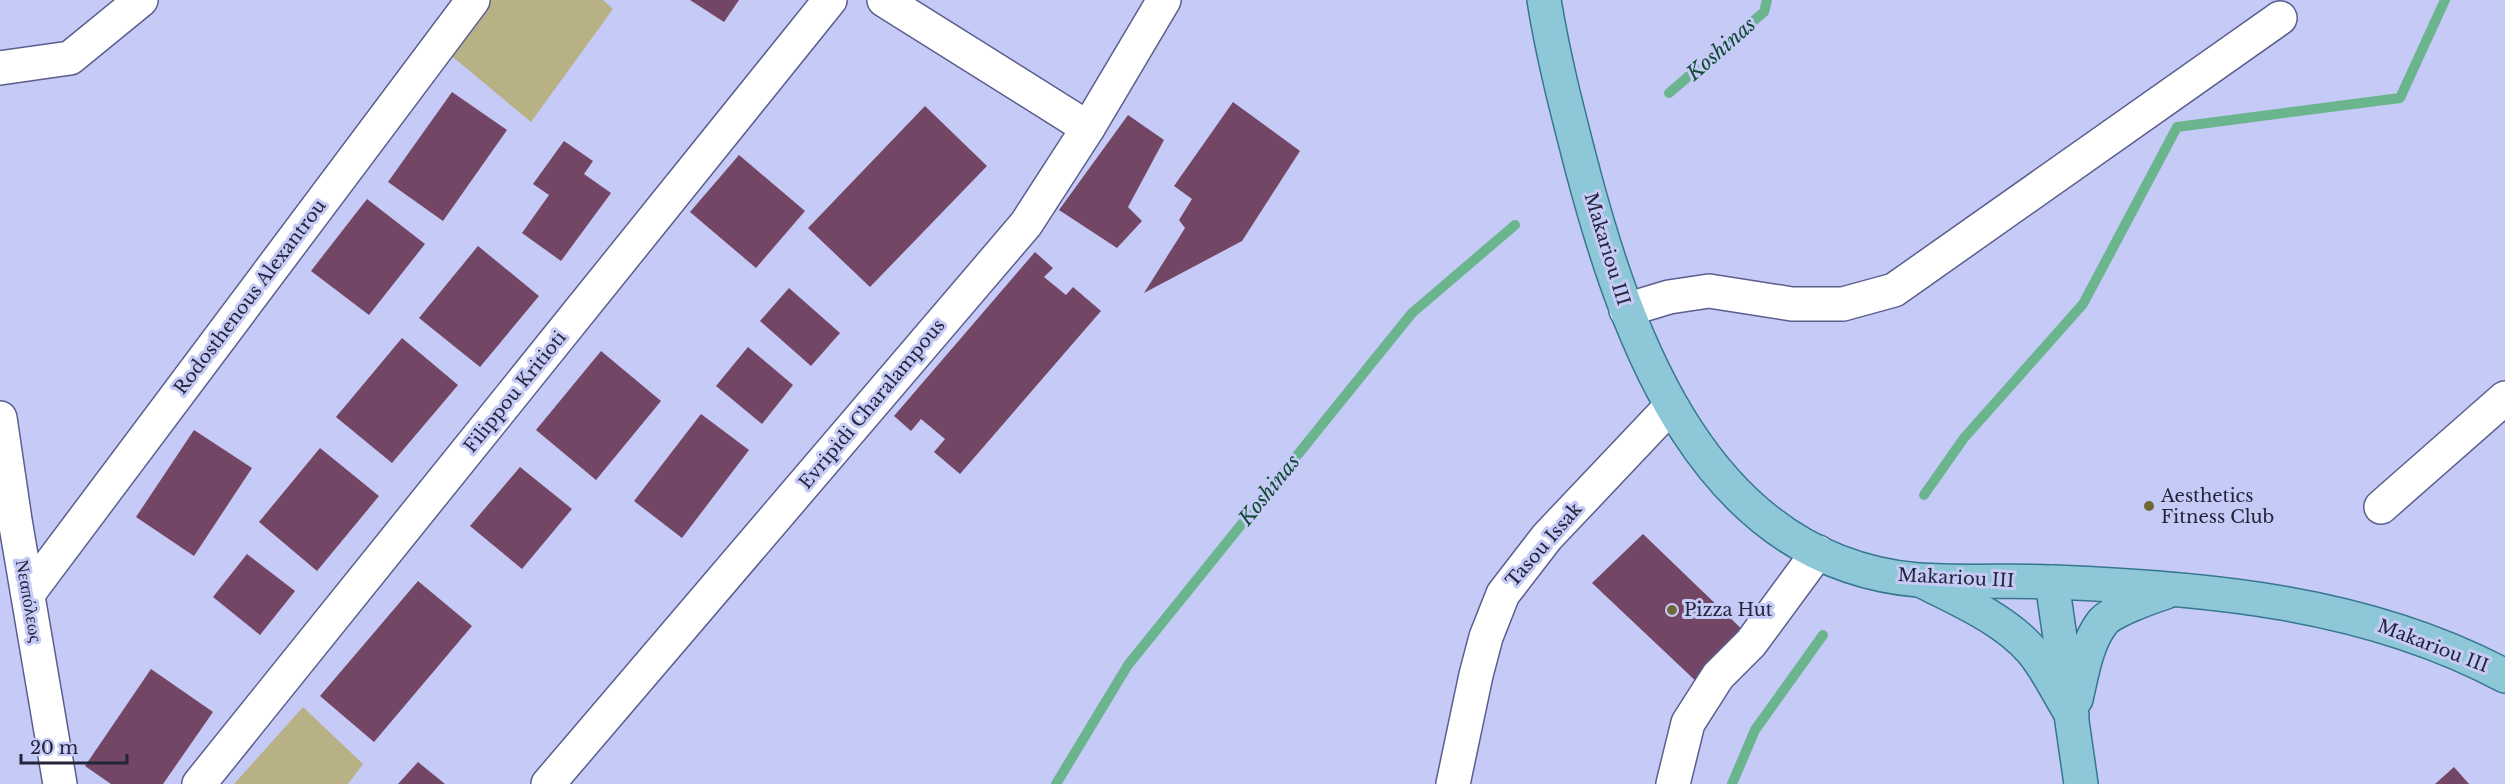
<svg xmlns="http://www.w3.org/2000/svg" width="2505" height="784" font-family="'Libre Baskerville',serif">
	<style>
		.green { fill: #b8b186 }
		.lines { fill: none; stroke-linecap: round; stroke-linejoin: round }
		.stream { stroke: #6bb58e; stroke-width: 10 }
		.building { fill: #744665 }
		.minor-casing { stroke: #5a5e8e; stroke-width: 36 }
		.major-casing { stroke: #377690; stroke-width: 36 }
		.minor { stroke: #fff; stroke-width: 33 }
		.major { stroke: #8ec7d8; stroke-width: 33 }
		.poi-dot { fill: #706734; stroke: #c5caf6; stroke-width: 2 }
		.labels { text-anchor: middle; dominant-baseline: central; stroke-width: 6; stroke-linejoin: round; paint-order: stroke }
		.street-label { font-size: 18px; fill: #23253a; stroke: #c5caf6 }
		.poi-label { font-size: 18px; fill: #23253a; stroke: #c5caf6; text-anchor: start }
		.water-label { font-size: 20px; font-style: italic; fill: #114c32; stroke: #c5caf6 }
	</style>
	<rect width="100%" height="100%" fill="#c5caf6"/>
	<g class="green">
		<path d="M489,0H603L613,9L531,122L448,53Z"/>
		<path d="M303,707L363,764L348,784H234Z"/>
	</g>
	<g class="lines">
		<g class="stream">
			<path d="M1669,93L1764,12L1767,0"/>
			<path d="M1924,495L1964,438L2083,304L2177,127L2400,98L2445,0"/>
			<path d="M1056,784L1128,665L1412,313L1515,225"/>
			<path d="M1732,784L1755,730L1823,635"/>
		</g>
	</g>
	<g class="building">
		<path d="M690,0H739L724,22Z"/>
		<path d="M452,92L507,130L443,221L388,182Z"/>
		<path d="M1233,102L1300,151L1242,241L1144,293L1185,228L1179,220L1192,199L1174,186Z"/>
		<path d="M925,106L987,166L870,287L808,228Z"/>
		<path d="M1128,115L1164,140L1128,207L1142,221L1117,248L1059,210Z"/>
		<path d="M564,141L593,161L584,174L611,193L561,261L522,233L549,195L533,184Z"/>
		<path d="M739,155L805,211L756,268L690,212Z"/>
		<path d="M367,199L425,244L369,315L311,271Z"/>
		<path d="M478,246L539,296L480,367L419,318Z"/>
		<path d="M1035,252L1053,268L1044,277L1066,295L1073,287L1101,311L960,474L934,452L945,439L921,419L911,431L894,416Z"/>
		<path d="M789,288L840,333L811,366L760,321Z"/>
		<path d="M402,338L458,385L392,463L336,417Z"/>
		<path d="M748,347L793,385L762,424L716,386Z"/>
		<path d="M601,351L661,401L596,480L536,430Z"/>
		<path d="M701,414L749,450L682,538L634,501Z"/>
		<path d="M194,430L252,468L194,556L136,517Z"/>
		<path d="M320,448L379,496L317,571L259,522Z"/>
		<path d="M520,467L572,509L522,569L470,526Z"/>
		<path d="M1643,534L1751,638L1700,685L1592,583Z"/>
		<path d="M247,554L295,591L260,635L213,597Z"/>
		<path d="M418,581L472,626L374,742L320,696Z"/>
		<path d="M151,669L213,712L163,784H111L85,766Z"/>
		<path d="M418,762L445,784H398Z"/>
		<path d="M2454,767L2469,784H2435Z"/>
	</g>
	<g class="lines">
		<defs>
			<g id="minor">
				<path d="M884,0L1088,128"/>
				<path d="M0,68L70,58L141,0"/>
				<path d="M1626,310L1669,297L1709,291L1792,304H1843L1894,290L2280,18"/>
				<path d="M0,418L15,520L60,784"/>
				<path d="M2381,507L2505,398"/>
				<path d="M28,594L473,0"/>
				<path d="M199,784L830,0"/>
				<path d="M548,784L1026,224L1088,128L1164,0"/>
				<path d="M1453,784L1476,675L1486,637L1503,594L1547,537L1671,406"/>
				<path d="M1673,784L1688,723L1718,676L1751,643L1818,552"/>
			</g>
			<g id="major">
				<path d="M1544,0C1553,56 1567,110 1581,164C1627,340 1706,562 1918,580C1963,583 2009,580 2053,582C2207,588 2367,602 2505,676"/>
				<path d="M2052,582L2081,784"/>
				<path d="M1926,583C1962,601 2005,620 2032,651C2048,670 2059,695 2072,715"/>
				<path d="M2076,699C2082,674 2086,644 2102,623C2110,611 2151,597 2166,592"/>
			</g>
		</defs>
		<use href="#minor" class="minor-casing"/>
		<use href="#major" class="major-casing"/>
		<use href="#minor" class="minor"/>
		<use href="#major" class="major"/>
	</g>
	<g class="poi-dot">
		<circle cx="2149" cy="506" r="6"/>
		<circle cx="1672" cy="610" r="6"/>
	</g>
	<g class="labels">
		<g class="street-label">
			<text transform="translate(1607 249) rotate(73)">Makariou III</text>
			<text transform="translate(250 297) rotate(-53)">Rodosthenous Alexantrou</text>
			<text transform="translate(515 392) rotate(-51)">Filippou Kritioti</text>
			<text transform="translate(872 404) rotate(-50)">Evripidi Charalampous</text>
			<text transform="translate(1544 545) rotate(-49)">Tasou Issak</text>
			<text transform="translate(1956 578) rotate(3)">Makariou III</text>
			<text transform="translate(29 601) rotate(80)">Νεαπόλεως</text>
			<text transform="translate(2433 646) rotate(21)">Makariou III</text>
		</g>
		<g class="poi-label">
			<text x="2161" y="496">Aesthetics<tspan x="2161" dy="21">Fitness Club</tspan></text>
			<text x="1684" y="610">Pizza Hut</text>
		</g>
		<g class="water-label">
			<text transform="translate(1721 49) rotate(-41)">Koshinas</text>
			<text transform="translate(1269 490) rotate(-51)">Koshinas</text>
		</g>
	</g>
	<path d="M21 754v9h106v-9" fill="none" stroke="#23253a" stroke-width="3"/>
	<text x="30" y="754" font-size="18" fill="#23253a" stroke="#c5caf6" stroke-width="4.5" paint-order="stroke">20 m</text>
</svg>
